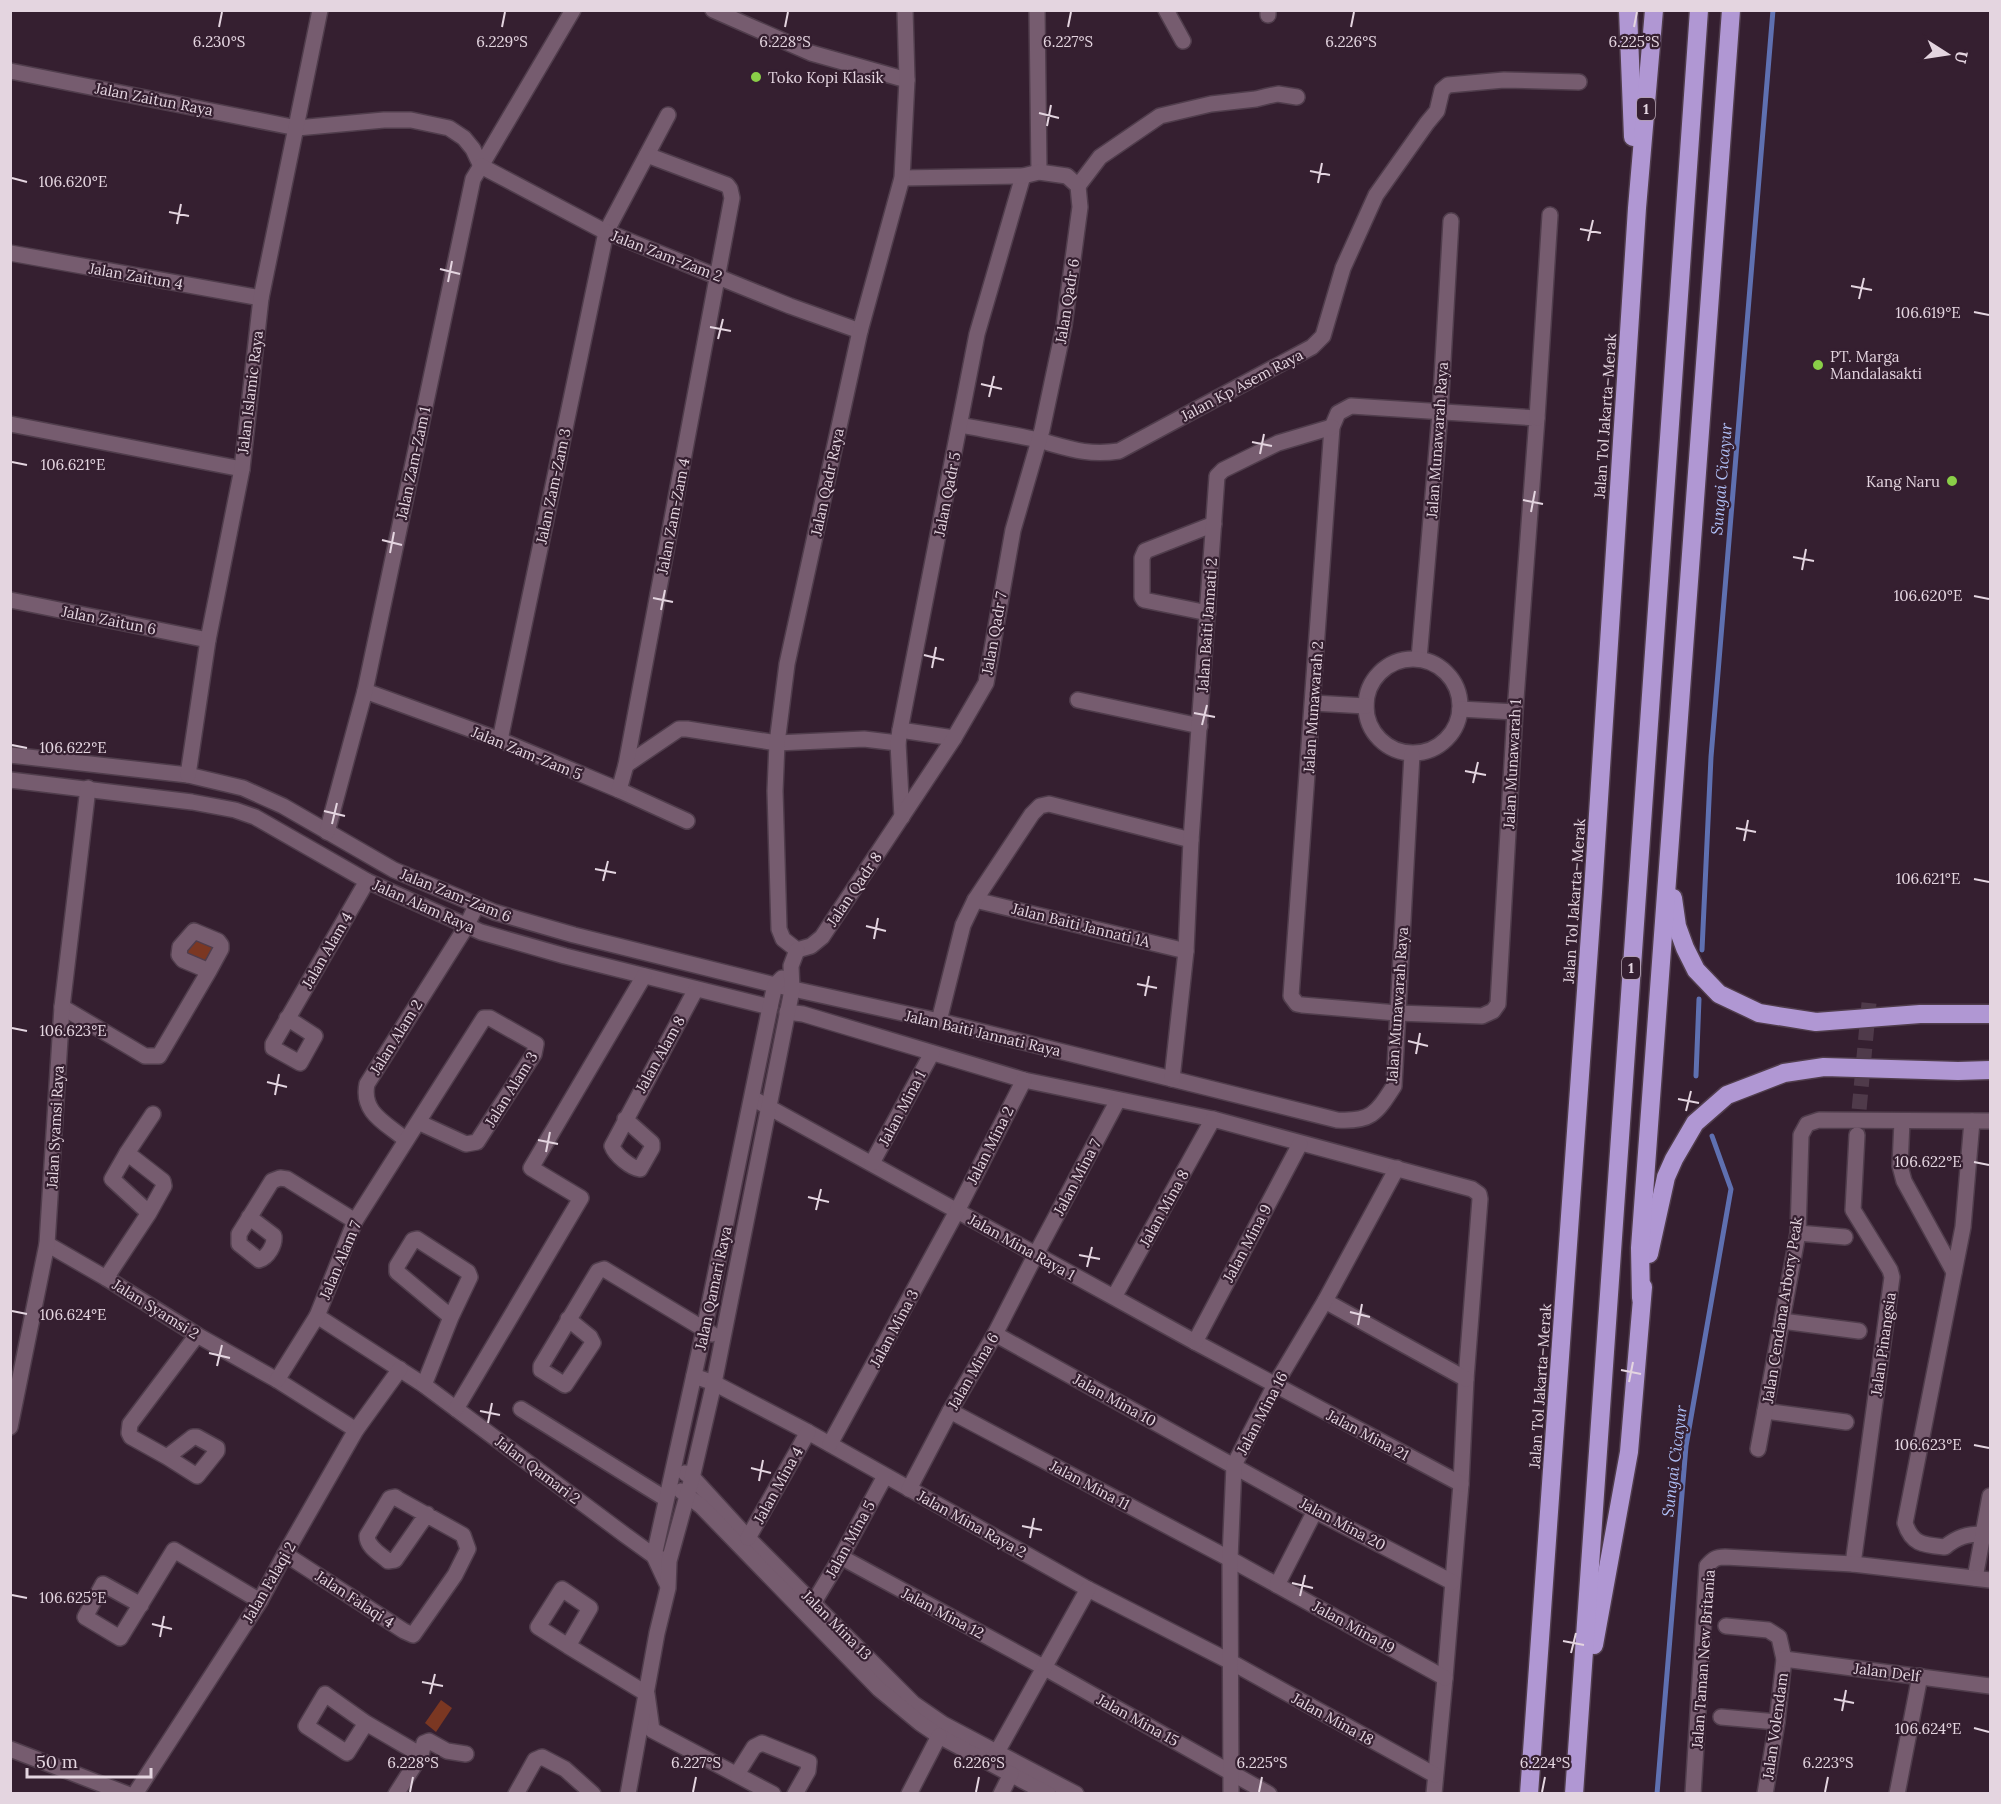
<svg xmlns="http://www.w3.org/2000/svg" width="2001" height="1804" font-family="Lora,serif">
	<style>
		.green { fill: #7b3722 }
		.lines { fill: none; stroke-linecap: round; stroke-linejoin: round }
		.stream { stroke: #5f70b1; stroke-width: 5 }
		.street-tunnel { stroke: #4f3a4a; stroke-width: 15; stroke-dasharray: 15 8; stroke-linecap: butt }
		.street-casing { stroke: #503d4c; stroke-width: 18 }
		.highway-casing { stroke: #503d4c; stroke-width: 21 }
		.street { stroke: #765c6f; stroke-width: 15 }
		.highway { stroke: #b097d3; stroke-width: 18 }
		.ticks { fill: none; stroke: #e4d5e0; stroke-width: 2 }
		.poi-dot { fill: #8ace48; stroke: #351f30; stroke-width: 2 }
		.labels { text-anchor: middle; dominant-baseline: central; stroke-width: 4.5; stroke-linejoin: round; paint-order: stroke }
		.shield { fill: #351f30; stroke: #b09eab; stroke-width: 1.5 }
		.shield-label { font-size: 14px; font-weight: bold; fill: #e4d5e0 }
		.poi-label { font-size: 15px; fill: #e4d5e0; stroke: #351f30; text-anchor: start }
		.street-label { font-size: 15px; fill: #e4d5e0; stroke: #351f30 }
		.water-label { font-size: 16px; font-style: italic; fill: #afbff6; stroke: #351f30 }
		.ticks-label { font-size: 15px; text-anchor: middle; fill: #e4d5e0; stroke: #351f30; stroke-width: 4.5; stroke-linejoin: round; paint-order: stroke }
	</style>
	<rect width="100%" height="100%" fill="#351f30"/>
	<g class="green">
		<path d="M194,931L221,945L209,966L179,955Z"/>
		<path d="M441,1700L452,1708L436,1732L425,1723Z"/>
	</g>
	<g class="lines">
		<g class="stream">
			<path d="M1702,950L1711,757L1773,10"/>
			<path d="M1696,1076L1699,999"/>
			<path d="M1657,1794L1686,1446L1731,1189L1712,1136"/>
		</g>
		<path class="street-tunnel" d="M1857,1132L1869,1003"/>
		<defs>
			<g id="street">
				<path d="M713,10L811,53L907,80"/>
				<path d="M1037,10L1039,172"/>
				<path d="M1166,10L1183,41"/>
				<path d="M1268,10V15"/>
				<path d="M10,71L297,128L384,120H411L449,128L464,138L473,149L481,166L573,10"/>
				<path d="M1078,186L1100,157L1160,116L1211,104L1256,99L1268,96L1278,94L1297,97"/>
				<path d="M10,253L261,298"/>
				<path d="M1351,406L1537,418L1515,712L1498,1004L1493,1011L1482,1016L1397,1013L1302,1005L1297,1004L1291,996L1332,427L1338,413Z"/>
				<path d="M1537,418L1550,215"/>
				<path d="M10,424L242,469"/>
				<path d="M960,425C986,430 1012,434 1038,440C1068,448 1087,456 1119,451L1312,347L1323,336L1343,268L1376,195L1427,123L1437,111L1442,90L1448,85L1504,80L1579,82"/>
				<path d="M10,600L208,640"/>
				<path d="M1208,613L1144,600L1142,597V558L1145,551L1214,524"/>
				<path d="M1419,659L1440,413L1451,221"/>
				<circle cx="1413" cy="706" r="47"/>
				<path d="M365,691L500,740L619,790L687,821"/>
				<path d="M1078,700L1200,726"/>
				<path d="M1313,703L1366,706"/>
				<path d="M1460,709L1515,712"/>
				<path d="M900,730L954,738"/>
				<path d="M500,740L606,232L668,115"/>
				<path d="M10,755L188,775L243,788L283,806L394,870L494,912L574,935L775,985L939,1021L1337,1120C1371,1122 1376,1114 1394,1086L1412,754"/>
				<path d="M626,765L679,729H687L777,743L864,739L898,743"/>
				<path d="M188,775L208,640L242,469L261,298L320,10"/>
				<path d="M10,780L192,802L235,810L255,817L367,881L481,932L565,956L770,1007"/>
				<path d="M619,790L626,765L732,198L730,189L727,185L647,155"/>
				<path d="M902,817L898,743L900,730L977,334L1023,176"/>
				<path d="M327,832L365,691L473,179L481,166L602,230L790,306L860,331"/>
				<path d="M975,900L1186,951"/>
				<path d="M797,950L811,946L822,937L954,738L986,683L1013,530L1042,430L1064,326L1080,207L1078,186L1067,176L1039,172L1023,176L902,178"/>
				<path d="M797,950L783,939L779,929L775,791L777,743L787,664L860,331L902,178L907,80L905,10"/>
				<path d="M62,1007L145,1056H159L209,971L221,949V945L218,941L194,931L180,947L179,955L183,960L209,971"/>
				<path d="M787,1012L803,1014L1024,1080L1213,1119L1472,1189L1479,1194L1480,1199L1466,1379L1461,1484L1445,1678L1434,1794"/>
				<path d="M287,1018L315,1036L300,1063L273,1048V1044L367,881"/>
				<path d="M939,1021L963,925L975,900L1032,814L1040,806L1049,804L1191,840"/>
				<path d="M1172,1079L1186,951L1191,840L1217,476L1223,470L1278,443L1332,427"/>
				<path d="M752,1098L1195,1342L1461,1484"/>
				<path d="M625,1119L652,1143V1148L640,1169C631,1168 615,1155 612,1146L696,989"/>
				<path d="M1902,1121L1900,1166L1904,1181L1954,1272"/>
				<path d="M1972,1121L1963,1227L1905,1523C1912,1545 1924,1545 1945,1547C1957,1537 1967,1534 1983,1534"/>
				<path d="M406,1140C386,1123 361,1113 367,1084L466,927L476,906"/>
				<path d="M127,1153L153,1114"/>
				<path d="M872,1163L932,1053"/>
				<path d="M249,1217L274,1236C275,1245 268,1257 259,1260L239,1244V1234L272,1181L280,1178L287,1179L355,1221"/>
				<path d="M1798,1233L1845,1237"/>
				<path d="M47,1244L106,1278L197,1335L277,1380L356,1430"/>
				<path d="M106,1278L149,1213L164,1186L163,1181L127,1153L112,1179L149,1213"/>
				<path d="M1114,1297L1213,1119"/>
				<path d="M1325,1301L1466,1379"/>
				<path d="M317,1316L424,1385L625,1535L654,1556L662,1559"/>
				<path d="M568,1319L590,1337L593,1343L565,1385L541,1370V1366L598,1271L604,1269L712,1334"/>
				<path d="M1782,1321L1859,1331"/>
				<path d="M995,1334L1315,1511L1452,1582"/>
				<path d="M1195,1342L1300,1144"/>
				<path d="M694,1376L714,1383L808,1432L1088,1589L1231,1662L1435,1775"/>
				<path d="M277,1380L317,1316L355,1221L484,1018H490L536,1044L534,1054L477,1142L466,1144L418,1122"/>
				<path d="M424,1385L451,1317L470,1277L468,1272L417,1239L413,1240L397,1266V1272L451,1317"/>
				<path d="M456,1409L581,1198L531,1168L644,976"/>
				<path d="M521,1409L666,1499"/>
				<path d="M950,1411L1230,1559L1445,1678"/>
				<path d="M1765,1411L1846,1422"/>
				<path d="M10,1427L47,1244L62,1007L88,788"/>
				<path d="M830,1444L957,1211L1024,1080"/>
				<path d="M1758,1449L1798,1233L1801,1135L1807,1124L1819,1120L1990,1121"/>
				<path d="M167,1457L193,1437H197L217,1448V1451L197,1476L167,1457L131,1437L129,1433L130,1424L197,1335"/>
				<path d="M685,1473L695,1480L748,1538L914,1704L943,1724L1076,1794"/>
				<path d="M909,1489L950,1411L995,1334L1036,1254L1118,1100"/>
				<path d="M681,1491L701,1506L879,1689L920,1723L939,1736L1048,1794"/>
				<path d="M748,1538L808,1432"/>
				<path d="M285,1554L404,1631L413,1635L455,1575L468,1549L463,1535L398,1499L395,1497L390,1498L367,1536C367,1547 380,1554 388,1561L395,1560L427,1514"/>
				<path d="M841,1557L1045,1668L1269,1794"/>
				<path d="M1853,1564L1892,1277L1890,1270L1853,1210L1857,1135"/>
				<path d="M1975,1578L1990,1496"/>
				<path d="M667,1584L654,1556L704,1330L770,1007L775,985L782,978"/>
				<path d="M1277,1585L1315,1511"/>
				<path d="M814,1602L841,1557L885,1476"/>
				<path d="M141,1605L103,1584L85,1617L120,1638L174,1550L260,1601"/>
				<path d="M1726,1626L1768,1630L1779,1637L1784,1659L1777,1722L1765,1794"/>
				<path d="M568,1646L538,1627L562,1589L590,1608L568,1646L647,1694L652,1730L773,1794"/>
				<path d="M1784,1659L1990,1686"/>
				<path d="M1721,1717L1777,1722"/>
				<path d="M366,1723L347,1753L306,1726L325,1694L366,1723L421,1755L396,1794"/>
				<path d="M10,1749L127,1794"/>
				<path d="M997,1752L1088,1589"/>
				<path d="M421,1755L424,1743L429,1741L447,1751L466,1754"/>
				<path d="M737,1774L754,1747L762,1743L809,1762L808,1771L795,1794"/>
				<path d="M135,1794L260,1601L285,1554L356,1430L400,1369"/>
				<path d="M516,1794L535,1760L542,1757L565,1769L593,1794"/>
				<path d="M628,1794L657,1633L668,1588L669,1561L692,1478L714,1383L792,990L791,966L797,950"/>
				<path d="M909,1794L939,1736"/>
				<path d="M1001,1794L1011,1774"/>
				<path d="M1231,1794L1230,1559L1234,1465L1275,1385L1325,1301L1397,1168"/>
				<path d="M1693,1794L1707,1566C1713,1559 1716,1557 1725,1557L1853,1564L1990,1580"/>
				<path d="M1897,1794L1920,1676"/>
			</g>
			<g id="highway">
				<path d="M1628,10L1633,137"/>
				<path d="M1673,898L1677,926L1685,948L1696,970L1719,994L1759,1013L1816,1022L1920,1014H1990"/>
				<path d="M1649,1254L1666,1177L1674,1159L1695,1123L1727,1095L1784,1073L1824,1067L1958,1071L1990,1070"/>
				<path d="M1641,1298L1640,1248L1731,10"/>
				<path d="M1594,1645L1629,1452L1643,1287"/>
				<path d="M1529,1794L1593,892L1637,208L1654,10"/>
				<path d="M1574,1794L1699,10"/>
			</g>
		</defs>
		<use href="#street" class="street-casing"/>
		<use href="#highway" class="highway-casing"/>
		<use href="#street" class="street"/>
		<use href="#highway" class="highway"/>
	</g>
	<path class="ticks" d="M219,27L222,12M502,27L505,12M785,27L788,12M1068,27L1071,12M1351,27L1354,12M1634,27L1637,12M1039,113L1059,118M1047,126L1051,105M1310,171L1330,175M12,178L27,182M1318,183L1322,163M169,212L189,216M177,224L181,204M1580,229L1601,233M1588,241L1593,220M440,269L460,274M448,282L452,261M1851,286L1872,290M1859,299L1864,278M1974,312L1989,315M710,327L731,331M718,339L723,319M981,384L1002,389M989,397L994,376M1252,442L1272,446M1260,454L1264,434M12,462L27,465M1523,500L1543,504M1531,512L1535,491M382,540L402,545M390,553L394,532M1793,557L1814,561M1802,570L1806,549M1974,596L1989,599M653,598L673,602M661,610L665,590M924,655L944,660M932,668L936,647M1194,713L1215,717M1202,725L1207,705M12,745L27,748M1465,771L1486,775M1473,783L1478,762M324,811L345,816M332,824L337,803M1736,828L1756,832M1744,841L1748,820M595,869L616,873M1974,879L1989,882M603,881L608,861M866,926L886,931M874,939L878,918M1137,984L1157,988M1145,996L1149,976M12,1028L27,1031M1408,1041L1428,1046M1416,1054L1420,1033M267,1082L287,1087M275,1095L279,1074M1678,1099L1699,1103M1686,1111L1691,1091M538,1140L558,1144M546,1152L550,1132M1974,1162L1989,1165M808,1197L829,1202M816,1210L821,1189M1079,1255L1100,1259M1087,1267L1092,1247M12,1311L27,1314M1350,1312L1370,1317M1358,1325L1362,1304M209,1353L230,1358M217,1366L222,1345M1621,1370L1641,1374M1629,1382L1633,1362M480,1411L500,1415M488,1423L492,1403M1974,1445L1989,1448M751,1468L771,1473M759,1481L763,1460M1022,1526L1042,1530M1030,1538L1034,1518M1292,1583L1313,1588M12,1595L27,1598M1300,1596L1305,1575M152,1624L172,1629M160,1637L164,1616M1563,1641L1584,1645M1571,1653L1576,1633M422,1682L443,1686M430,1694L435,1674M1834,1699L1854,1703M1842,1711L1846,1690M1974,1728L1989,1732M410,1792L413,1777M693,1792L696,1777M976,1792L979,1777M1259,1792L1262,1777M1542,1792L1545,1777M1825,1792L1828,1777"/>
	<g class="poi-dot">
		<circle cx="756" cy="77" r="6"/>
		<circle cx="1818" cy="365" r="6"/>
		<circle cx="1952" cy="481" r="6"/>
	</g>
	<g class="labels">
		<g class="shield">
			<rect x="1637" y="98" width="18" height="22" rx="4.5"/>
			<rect x="1622" y="957" width="18" height="22" rx="4.5"/>
		</g>
		<g class="shield-label">
			<text x="1646" y="109">1</text>
			<text x="1631" y="968">1</text>
		</g>
		<g class="poi-label">
			<text x="768" y="77">Toko Kopi Klasik</text>
			<text x="1830" y="356">PT. Marga<tspan x="1830" dy="17">Mandalasakti</tspan></text>
			<text x="1940" y="481" text-anchor="end">Kang Naru</text>
		</g>
		<g class="street-label">
			<text transform="translate(154 99) rotate(11)">Jalan Zaitun Raya</text>
			<text transform="translate(667 256) rotate(21)">Jalan Zam-Zam 2</text>
			<text transform="translate(136 276) rotate(10)">Jalan Zaitun 4</text>
			<text transform="translate(1067 301) rotate(-81)">Jalan Qadr 6</text>
			<text transform="translate(1242 385) rotate(-28)">Jalan Kp Asem Raya</text>
			<text transform="translate(250 392) rotate(-83)">Jalan Islamic Raya</text>
			<text transform="translate(1605 416) rotate(-86)">Jalan Tol Jakarta–Merak</text>
			<text transform="translate(1437 440) rotate(-86)">Jalan Munawarah Raya</text>
			<text transform="translate(413 463) rotate(-78)">Jalan Zam-Zam 1</text>
			<text transform="translate(827 482) rotate(-78)">Jalan Qadr Raya</text>
			<text transform="translate(553 486) rotate(-78)">Jalan Zam-Zam 3</text>
			<text transform="translate(947 494) rotate(-79)">Jalan Qadr 5</text>
			<text transform="translate(673 516) rotate(-79)">Jalan Zam-Zam 4</text>
			<text transform="translate(109 620) rotate(11)">Jalan Zaitun 6</text>
			<text transform="translate(1207 625) rotate(-86)">Jalan Baiti Jannati 2</text>
			<text transform="translate(994 633) rotate(-80)">Jalan Qadr 7</text>
			<text transform="translate(1313 707) rotate(-86)">Jalan Munawarah 2</text>
			<text transform="translate(527 753) rotate(22)">Jalan Zam-Zam 5</text>
			<text transform="translate(1512 764) rotate(-87)">Jalan Munawarah 1</text>
			<text transform="translate(854 889) rotate(-56)">Jalan Qadr 8</text>
			<text transform="translate(456 895) rotate(22)">Jalan Zam-Zam 6</text>
			<text transform="translate(1574 901) rotate(-86)">Jalan Tol Jakarta–Merak</text>
			<text transform="translate(424 906) rotate(24)">Jalan Alam Raya</text>
			<text transform="translate(1081 925) rotate(14)">Jalan Baiti Jannati 1A</text>
			<text transform="translate(327 950) rotate(-60)">Jalan Alam 4</text>
			<text transform="translate(1397 1005) rotate(-86)">Jalan Munawarah Raya</text>
			<text transform="translate(983 1033) rotate(13)">Jalan Baiti Jannati Raya</text>
			<text transform="translate(396 1037) rotate(-58)">Jalan Alam 2</text>
			<text transform="translate(660 1054) rotate(-61)">Jalan Alam 8</text>
			<text transform="translate(511 1089) rotate(-58)">Jalan Alam 3</text>
			<text transform="translate(902 1108) rotate(-62)">Jalan Mina 1</text>
			<text transform="translate(55 1127) rotate(-87)">Jalan Syamsi Raya</text>
			<text transform="translate(990 1145) rotate(-63)">Jalan Mina 2</text>
			<text transform="translate(1077 1177) rotate(-62)">Jalan Mina 7</text>
			<text transform="translate(1164 1208) rotate(-61)">Jalan Mina 8</text>
			<text transform="translate(1247 1243) rotate(-62)">Jalan Mina 9</text>
			<text transform="translate(1022 1247) rotate(29)">Jalan Mina Raya 1</text>
			<text transform="translate(340 1260) rotate(-67)">Jalan Alam 7</text>
			<text transform="translate(713 1288) rotate(-78)">Jalan Qamari Raya</text>
			<text transform="translate(156 1309) rotate(32)">Jalan Syamsi 2</text>
			<text transform="translate(1782 1310) rotate(-81)">Jalan Cendana Arbory Peak</text>
			<text transform="translate(894 1328) rotate(-62)">Jalan Mina 3</text>
			<text transform="translate(1883 1344) rotate(-82)">Jalan Pinangsia</text>
			<text transform="translate(973 1371) rotate(-60)">Jalan Mina 6</text>
			<text transform="translate(1540 1386) rotate(-86)">Jalan Tol Jakarta–Merak</text>
			<text transform="translate(1115 1400) rotate(29)">Jalan Mina 10</text>
			<text transform="translate(1262 1413) rotate(-62)">Jalan Mina 16</text>
			<text transform="translate(1368 1435) rotate(28)">Jalan Mina 21</text>
			<text transform="translate(538 1470) rotate(37)">Jalan Qamari 2</text>
			<text transform="translate(778 1485) rotate(-61)">Jalan Mina 4</text>
			<text transform="translate(1090 1485) rotate(28)">Jalan Mina 11</text>
			<text transform="translate(972 1524) rotate(29)">Jalan Mina Raya 2</text>
			<text transform="translate(1343 1524) rotate(28)">Jalan Mina 20</text>
			<text transform="translate(850 1539) rotate(-61)">Jalan Mina 5</text>
			<text transform="translate(269 1582) rotate(-60)">Jalan Falaqi 2</text>
			<text transform="translate(355 1599) rotate(33)">Jalan Falaqi 4</text>
			<text transform="translate(943 1613) rotate(28)">Jalan Mina 12</text>
			<text transform="translate(837 1625) rotate(45)">Jalan Mina 13</text>
			<text transform="translate(1354 1627) rotate(29)">Jalan Mina 19</text>
			<text transform="translate(1703 1659) rotate(-86)">Jalan Taman New Britania</text>
			<text transform="translate(1887 1672) rotate(7)">Jalan Delf</text>
			<text transform="translate(1333 1719) rotate(29)">Jalan Mina 18</text>
			<text transform="translate(1138 1720) rotate(29)">Jalan Mina 15</text>
			<text transform="translate(1775 1726) rotate(-82)">Jalan Volendam</text>
		</g>
		<g class="water-label">
			<text transform="translate(1721 479) rotate(-85)">Sungai Cicayur</text>
			<text transform="translate(1674 1461) rotate(-83)">Sungai Cicayur</text>
		</g>
	</g>
	<g class="ticks-label">
		<text x="219" y="47">6.230°S</text>
		<text x="502" y="47">6.229°S</text>
		<text x="785" y="47">6.228°S</text>
		<text x="1068" y="47">6.227°S</text>
		<text x="1351" y="47">6.226°S</text>
		<text x="1634" y="47">6.225°S</text>
		<text x="73" y="187">106.620°E</text>
		<text x="1928" y="318">106.619°E</text>
		<text x="73" y="470">106.621°E</text>
		<text x="1928" y="601">106.620°E</text>
		<text x="73" y="753">106.622°E</text>
		<text x="1928" y="884">106.621°E</text>
		<text x="73" y="1036">106.623°E</text>
		<text x="1928" y="1167">106.622°E</text>
		<text x="73" y="1320">106.624°E</text>
		<text x="1928" y="1450">106.623°E</text>
		<text x="73" y="1603">106.625°E</text>
		<text x="1928" y="1734">106.624°E</text>
		<text x="413" y="1768">6.228°S</text>
		<text x="696" y="1768">6.227°S</text>
		<text x="979" y="1768">6.226°S</text>
		<text x="1262" y="1768">6.225°S</text>
		<text x="1545" y="1768">6.224°S</text>
		<text x="1828" y="1768">6.223°S</text>
	</g>
	<rect width="2001" height="1804" fill="none" stroke="#e4d5e0" stroke-width="24"/>
	<g transform="translate(1947 54) rotate(102)" stroke="#351f30" stroke-width="4.5" paint-order="stroke">
	<path d="M0-4.5L10 22L0 15L-10 22Z" fill="#e4d5e0"/>
	<text y="-9" font-size="16" font-weight="bold" text-anchor="middle" fill="#e4d5e0">U</text>
	</g>
	<path d="M27 1768v9h124v-9" fill="none" stroke="#e4d5e0" stroke-width="3"/>
	<text x="36" y="1768" font-size="18" fill="#e4d5e0" stroke="#351f30" stroke-width="4.5" paint-order="stroke">50 m</text>
</svg>
